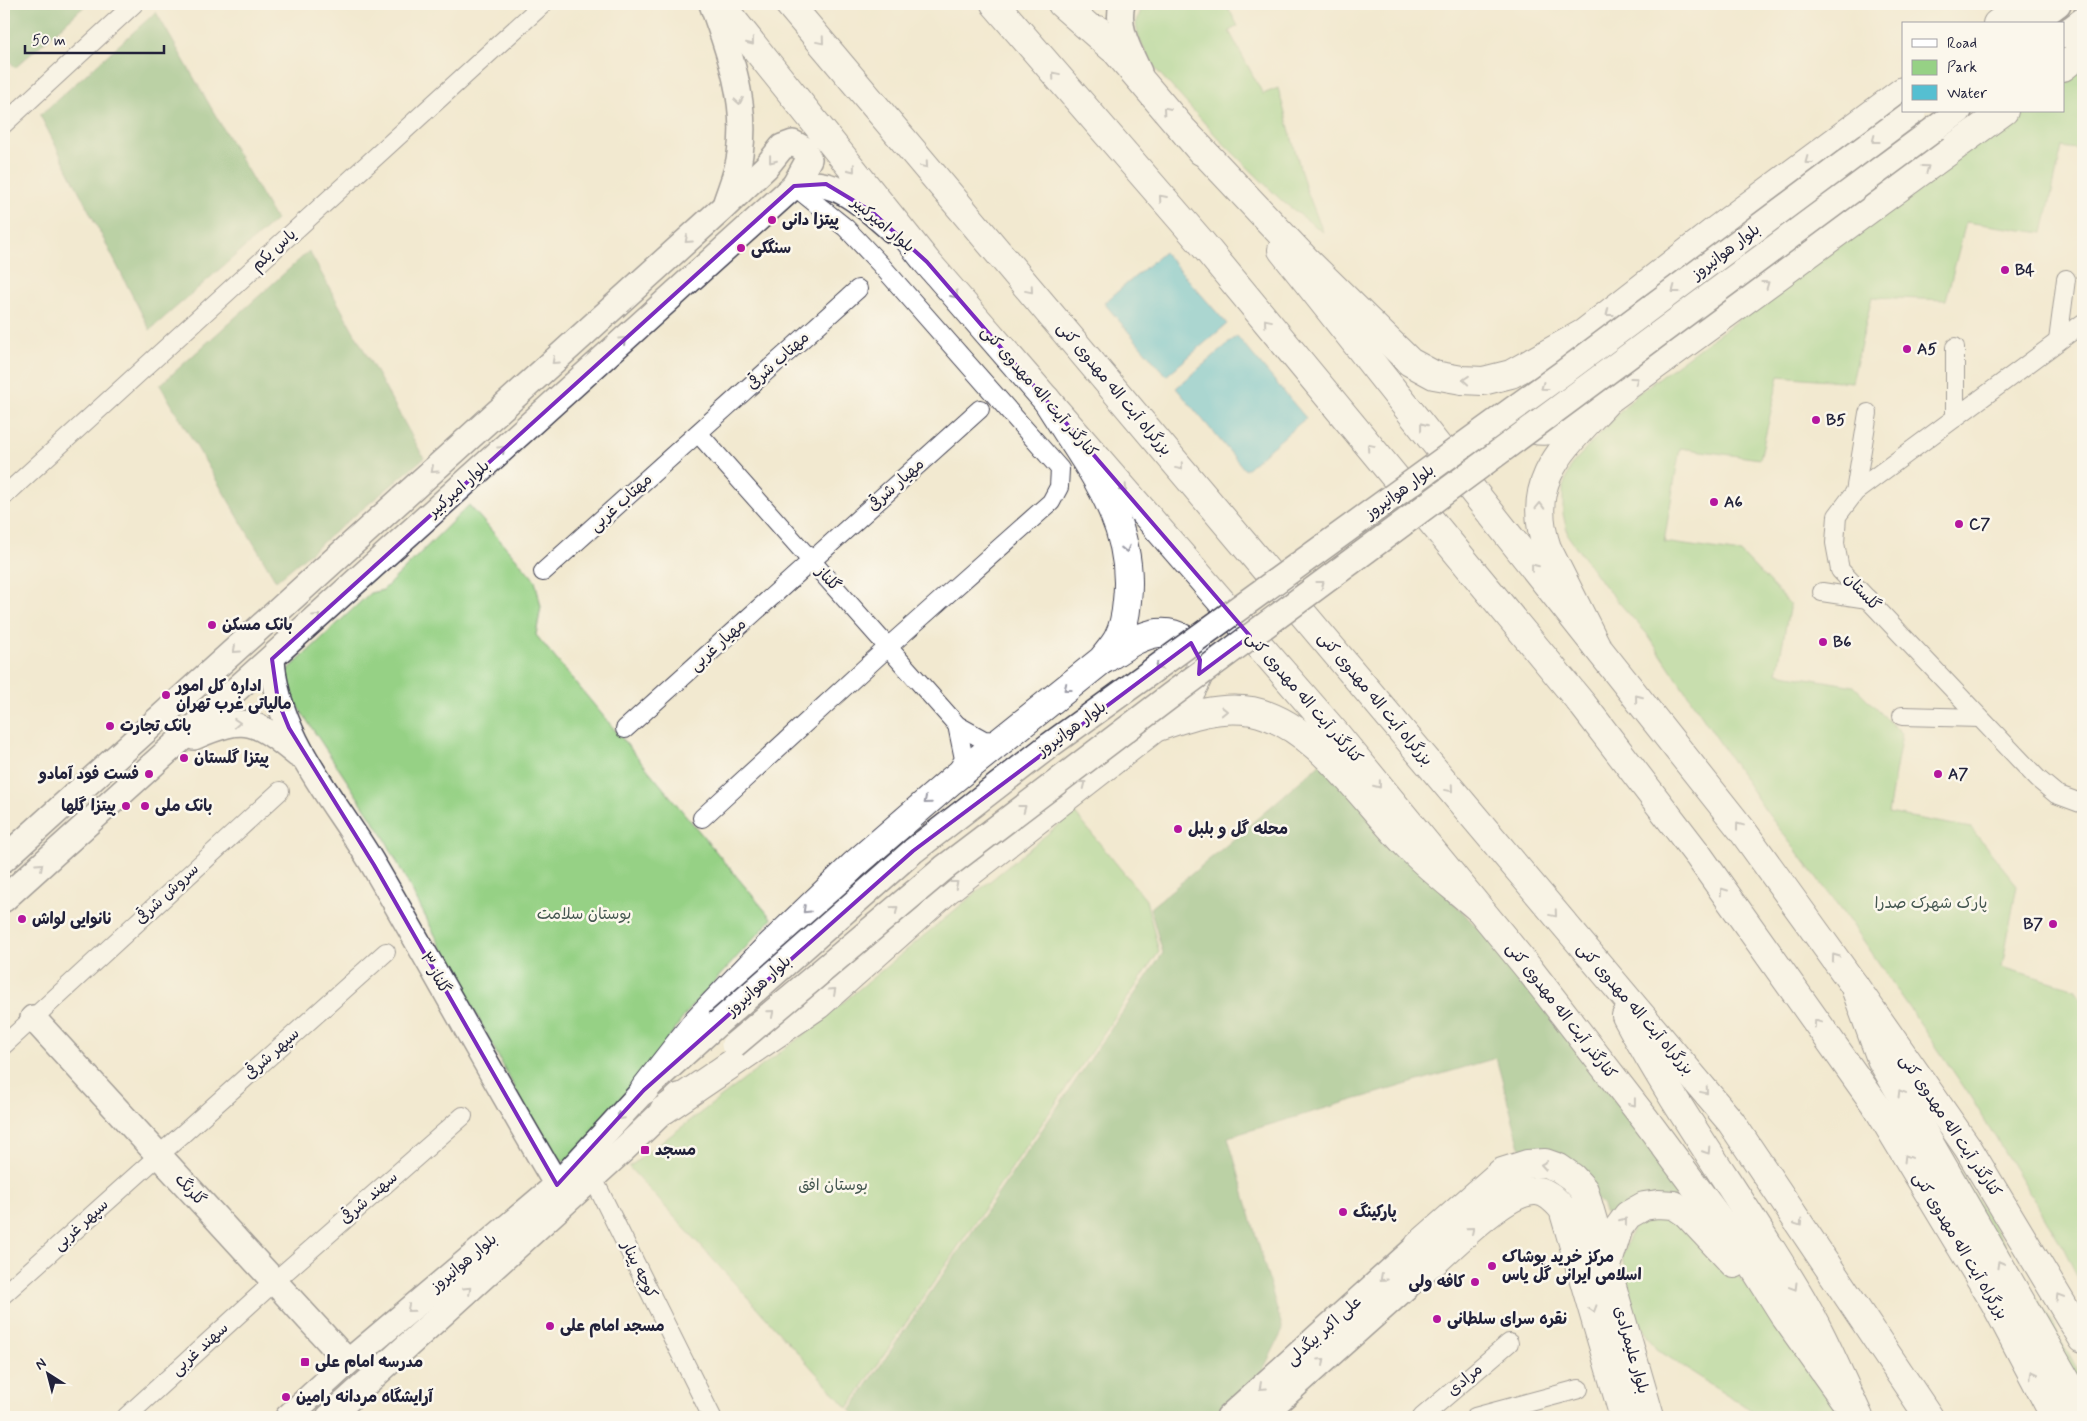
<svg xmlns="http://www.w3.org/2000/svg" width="2087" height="1421" font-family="Mynerve,'Playpen Sans Arabic',sans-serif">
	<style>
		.green { fill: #96d185; stroke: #5c7a60 }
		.forest { fill: #78b372; stroke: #4d6a56 }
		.water { fill: #55bfd1; stroke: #3c7086 }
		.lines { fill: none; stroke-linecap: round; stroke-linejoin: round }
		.street-casing { stroke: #414051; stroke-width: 20 }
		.secondary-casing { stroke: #414051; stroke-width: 28 }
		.primary-casing { stroke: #414051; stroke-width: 30 }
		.highway-casing { stroke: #414051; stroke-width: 30 }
		.street { stroke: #fff; stroke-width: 18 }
		.secondary { stroke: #fff; stroke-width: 25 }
		.primary { stroke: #fff; stroke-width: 28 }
		.highway { stroke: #fff; stroke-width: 28 }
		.secondary-bridge-casing { stroke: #414051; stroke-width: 28; stroke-linecap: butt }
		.secondary-bridge { stroke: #fff; stroke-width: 25 }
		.oneway { stroke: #9c9ca7 }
		.marked { fill: none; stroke: #7b2cbf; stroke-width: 4; stroke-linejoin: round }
		.poi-dot { fill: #b5179e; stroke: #fbf7ec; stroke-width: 2 }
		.labels { text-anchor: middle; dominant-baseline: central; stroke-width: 5; stroke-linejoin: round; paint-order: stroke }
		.poi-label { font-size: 16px; font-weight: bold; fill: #22223b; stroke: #fbf7ec; text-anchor: start }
		.street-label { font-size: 16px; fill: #22223b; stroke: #fbf7ec }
		.park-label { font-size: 16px; fill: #455751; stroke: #fbf7ec }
	</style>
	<rect width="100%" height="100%" fill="#fbf7ec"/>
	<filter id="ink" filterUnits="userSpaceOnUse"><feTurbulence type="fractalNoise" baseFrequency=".02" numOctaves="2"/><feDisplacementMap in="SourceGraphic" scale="10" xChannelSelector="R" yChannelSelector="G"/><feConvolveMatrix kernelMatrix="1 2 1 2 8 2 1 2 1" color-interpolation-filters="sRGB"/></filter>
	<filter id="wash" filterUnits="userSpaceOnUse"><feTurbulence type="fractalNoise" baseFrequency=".0096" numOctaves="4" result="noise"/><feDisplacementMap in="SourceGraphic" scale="20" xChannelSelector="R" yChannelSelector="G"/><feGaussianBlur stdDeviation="1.12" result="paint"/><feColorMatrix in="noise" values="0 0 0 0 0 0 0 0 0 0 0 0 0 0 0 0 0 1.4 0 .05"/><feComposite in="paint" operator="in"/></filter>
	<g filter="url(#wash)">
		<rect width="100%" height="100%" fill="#f2e9d0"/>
		<g class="green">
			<path d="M1143,4H1226L1238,26L1229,31L1263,94L1278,88L1305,186L1323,232L1282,201L1219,139L1152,65L1139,39L1136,24Z"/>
			<path d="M2083,62V150L2062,147L2043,233L1966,222L1946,300L1872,297L1852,382L1779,376L1760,459L1680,448L1664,542L1741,553L1790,604L1777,673L1854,686L1902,734L1888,813L1971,828L2017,885L2002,967L2076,989L2083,1004V1288L2063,1247L1968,1093L1850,921L1765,810L1647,634L1605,587L1568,536L1563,514V487L1571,465L1637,394L1923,184L2018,111H2063V77Z"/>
			<path d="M469,505L535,580L541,607L536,635L772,919L690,1008L631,1091L568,1162L550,1156L384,837L290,695L288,670L370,593L383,590Z"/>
			<path d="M1074,812L1146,900L1159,952L848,1408L629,1167L807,1032Z"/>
			<path d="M1933,1126L2052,1323L2083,1380V1396Z"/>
			<path d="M1643,1216L1679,1219L1740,1278L1781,1329L1843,1417H1762L1656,1349L1639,1322L1632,1303L1624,1266L1622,1256L1636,1220Z"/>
		</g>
		<g class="forest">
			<path d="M4,4H87L15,68L4,53Z"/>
			<path d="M156,12L276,220L150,330L40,115Z"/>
			<path d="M309,251L424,458L276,581L160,385Z"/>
			<path d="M1322,762L1486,937L1522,979L1726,1245L1685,1203L1612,1230L1602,1204L1522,1154L1496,1058L1228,1137L1283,1330L1253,1390L1222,1417H858L850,1410L1163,953L1150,908L1228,844Z"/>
		</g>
		<g class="water">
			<path d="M1164,252L1227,324L1166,376L1104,303Z"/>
			<path d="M1237,336L1306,418L1245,470L1176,388Z"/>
		</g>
	</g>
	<g filter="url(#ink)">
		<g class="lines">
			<defs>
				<g id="street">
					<path d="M4,124L134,4"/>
					<path d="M2083,323L1855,492L1837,516L1835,543L1840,570L2038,779L2056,794L2083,804"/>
					<path d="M2058,341L2066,279"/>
					<path d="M1955,418V347"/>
					<path d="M698,433L957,725L984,740L1000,741"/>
					<path d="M1855,492L1868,413"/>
					<path d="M4,496L543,4"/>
					<path d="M543,572L858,289"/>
					<path d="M1822,592L1868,599"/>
					<path d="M1902,716L1980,718"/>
					<path d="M625,729L980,409"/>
					<path d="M955,774L964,759L957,725"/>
					<path d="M702,818L888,647L1051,502L1059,487L1060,469L880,264L846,228L794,186"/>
					<path d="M4,1045L280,791"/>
					<path d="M592,1176L712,1417"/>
					<path d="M4,1294L386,952"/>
					<path d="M126,1417L275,1281L463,1116"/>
					<path d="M1422,1417L1509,1343"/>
					<path d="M1475,1417L1579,1389"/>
				</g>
				<g id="secondary">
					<path d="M712,4C729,51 748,103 740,154C738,171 731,187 726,202"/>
					<path d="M1122,4C1116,28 1129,50 1139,72"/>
					<path d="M2031,24L2058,4"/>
					<path d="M2063,35L2083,20"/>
					<path d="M1936,128L1959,111"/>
					<path d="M272,659C276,738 336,801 374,866C436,972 494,1080 557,1185"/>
					<path d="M194,737C247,714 255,720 298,755"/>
					<path d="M4,859L724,207L766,167L782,147L793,143L804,149L809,159L794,186"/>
					<path d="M4,899L794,186C834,175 864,205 892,230"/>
					<path d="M33,1018L348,1362"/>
					<path d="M288,1417L348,1362L557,1185L644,1090L718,1023"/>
					<path d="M329,1417L624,1149L679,1096"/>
					<path d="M1229,1417L1419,1245"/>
					<path d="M1260,1417L1434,1262"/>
				</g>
				<g id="primary">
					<path d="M720,4L927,262L1337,735L1529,969L1645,1119L1750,1261L1786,1318L1843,1398"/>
					<path d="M1098,30L1201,151"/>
					<path d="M1282,250L1742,830L1854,985L1968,1148L2083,1339"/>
					<path d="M1419,1245L1502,1172L1527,1164L1545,1163L1559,1168L1572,1177L1584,1190L1650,1417"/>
					<path d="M1434,1262C1457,1242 1505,1192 1534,1191C1547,1190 1556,1201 1563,1209L1624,1417"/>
					<path d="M1607,1266L1619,1227L1628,1215L1644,1206L1658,1204L1674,1205L1686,1213L1734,1264"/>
				</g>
				<g id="highway">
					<path d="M789,4L1731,1122L1929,1417"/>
					<path d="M995,4L1201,242L1583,705L1698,855L1877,1107L1995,1303L2055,1417"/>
					<path d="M1062,4L1112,48"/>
					<path d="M1997,24L2025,4"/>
					<path d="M2063,67L2083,51"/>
					<path d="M1186,133L1307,261L1410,362L1434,375L1462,380L1483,381L1511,374L1584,333L1716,230L1903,91"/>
					<path d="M1515,417C1540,443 1563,427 1588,412"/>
					<path d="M1597,647L1547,548C1523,479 1565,447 1608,400L2004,111"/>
					<path d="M1105,659C1121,649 1139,635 1158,633C1175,631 1197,642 1200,660C1203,672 1195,683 1190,693"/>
					<path d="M1854,985L1881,1059L2066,1380L2083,1413"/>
					<path d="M1626,1016C1676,1110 1740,1196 1795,1288C1820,1329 1839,1374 1859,1417"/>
					<path d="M644,1090L698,1021L769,947L854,865L951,781L1102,660C1107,653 1114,646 1118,638C1124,627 1126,613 1127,601C1136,521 1086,464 1046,399"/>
					<path d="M664,1110L818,1005L946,891L1155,728C1186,717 1218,705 1252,711C1316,724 1364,802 1408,846C1429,868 1454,887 1477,907"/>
				</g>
			</defs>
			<use href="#street" class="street-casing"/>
			<use href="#secondary" class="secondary-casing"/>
			<use href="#primary" class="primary-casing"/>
			<use href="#highway" class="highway-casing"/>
			<use href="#street" class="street"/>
			<use href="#secondary" class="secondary"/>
			<use href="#primary" class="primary"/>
			<use href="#highway" class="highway"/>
			<defs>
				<g id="secondary-bridge">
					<path d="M718,1023L913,851L1050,745L1563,373L1914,111"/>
					<path d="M734,1045L944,868L1170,696L1936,128"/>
				</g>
			</defs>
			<use href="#secondary-bridge" class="secondary-bridge-casing"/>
			<use href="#secondary-bridge" class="secondary-bridge"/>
		</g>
		<defs><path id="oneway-chevron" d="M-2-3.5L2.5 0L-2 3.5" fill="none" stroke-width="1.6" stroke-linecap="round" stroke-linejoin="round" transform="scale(1.25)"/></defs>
		<g class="oneway">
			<use href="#oneway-chevron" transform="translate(821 41) rotate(50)"/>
			<use href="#oneway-chevron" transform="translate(751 42) rotate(51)"/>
			<use href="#oneway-chevron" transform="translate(1055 75) rotate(-130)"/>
			<use href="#oneway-chevron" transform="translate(739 101) rotate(80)"/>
			<use href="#oneway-chevron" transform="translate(1166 110) rotate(-131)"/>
			<use href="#oneway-chevron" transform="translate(1875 140) rotate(143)"/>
			<use href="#oneway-chevron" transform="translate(772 160) rotate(128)"/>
			<use href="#oneway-chevron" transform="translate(1808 161) rotate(143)"/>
			<use href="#oneway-chevron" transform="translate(925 165) rotate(50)"/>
			<use href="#oneway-chevron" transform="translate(1926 168) rotate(-36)"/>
			<use href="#oneway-chevron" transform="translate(852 169) rotate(51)"/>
			<use href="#oneway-chevron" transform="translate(1162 198) rotate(-131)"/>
			<use href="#oneway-chevron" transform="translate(688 240) rotate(138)"/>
			<use href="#oneway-chevron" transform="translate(1766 284) rotate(-36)"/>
			<use href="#oneway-chevron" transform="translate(1030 290) rotate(50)"/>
			<use href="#oneway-chevron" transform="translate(1675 290) rotate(143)"/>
			<use href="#oneway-chevron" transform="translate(955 295) rotate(49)"/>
			<use href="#oneway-chevron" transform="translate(1609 313) rotate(142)"/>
			<use href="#oneway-chevron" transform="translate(1267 322) rotate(-130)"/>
			<use href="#oneway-chevron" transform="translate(623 340) rotate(-42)"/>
			<use href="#oneway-chevron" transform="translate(555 361) rotate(138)"/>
			<use href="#oneway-chevron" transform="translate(1466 380) rotate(-175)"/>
			<use href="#oneway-chevron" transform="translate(1635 380) rotate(-36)"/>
			<use href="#oneway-chevron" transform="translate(1544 387) rotate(144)"/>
			<use href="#oneway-chevron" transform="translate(1423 426) rotate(-128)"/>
			<use href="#oneway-chevron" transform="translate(1370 447) rotate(-130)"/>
			<use href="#oneway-chevron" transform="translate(502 449) rotate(-42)"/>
			<use href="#oneway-chevron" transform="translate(1180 467) rotate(50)"/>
			<use href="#oneway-chevron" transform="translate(434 470) rotate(138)"/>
			<use href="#oneway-chevron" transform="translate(1124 489) rotate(49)"/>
			<use href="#oneway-chevron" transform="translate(1540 506) rotate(-88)"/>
			<use href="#oneway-chevron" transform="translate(1126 549) rotate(76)"/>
			<use href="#oneway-chevron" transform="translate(1534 567) rotate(-128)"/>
			<use href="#oneway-chevron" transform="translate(1321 584) rotate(-37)"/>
			<use href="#oneway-chevron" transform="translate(317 617) rotate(-43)"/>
			<use href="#oneway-chevron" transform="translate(236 650) rotate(138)"/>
			<use href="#oneway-chevron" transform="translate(1158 667) rotate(144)"/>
			<use href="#oneway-chevron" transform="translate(1067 688) rotate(142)"/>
			<use href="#oneway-chevron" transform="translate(1638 698) rotate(-129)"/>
			<use href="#oneway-chevron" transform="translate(1224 711) rotate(-1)"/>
			<use href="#oneway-chevron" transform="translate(237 723) rotate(-4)"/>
			<use href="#oneway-chevron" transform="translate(1083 784) rotate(-38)"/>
			<use href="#oneway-chevron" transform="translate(1378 785) rotate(51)"/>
			<use href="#oneway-chevron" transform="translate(1450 789) rotate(50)"/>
			<use href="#oneway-chevron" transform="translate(927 801) rotate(139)"/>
			<use href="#oneway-chevron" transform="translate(1023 808) rotate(-37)"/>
			<use href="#oneway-chevron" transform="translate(1739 826) rotate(-127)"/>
			<use href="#oneway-chevron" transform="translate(40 866) rotate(-42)"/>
			<use href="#oneway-chevron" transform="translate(955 884) rotate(-38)"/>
			<use href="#oneway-chevron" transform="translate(1723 891) rotate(-125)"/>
			<use href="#oneway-chevron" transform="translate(895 909) rotate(-40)"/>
			<use href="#oneway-chevron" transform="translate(806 910) rotate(136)"/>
			<use href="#oneway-chevron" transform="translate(1554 914) rotate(50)"/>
			<use href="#oneway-chevron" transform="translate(1835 957) rotate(-126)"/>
			<use href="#oneway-chevron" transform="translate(833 991) rotate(-42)"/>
			<use href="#oneway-chevron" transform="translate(771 1013) rotate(-40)"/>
			<use href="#oneway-chevron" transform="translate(1817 1023) rotate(-125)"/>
			<use href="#oneway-chevron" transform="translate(1705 1091) rotate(50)"/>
			<use href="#oneway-chevron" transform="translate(1901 1093) rotate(-121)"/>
			<use href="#oneway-chevron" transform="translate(1633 1103) rotate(52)"/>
			<use href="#oneway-chevron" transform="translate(620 1117) rotate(133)"/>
			<use href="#oneway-chevron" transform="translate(1707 1151) rotate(57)"/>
			<use href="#oneway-chevron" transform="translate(1907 1158) rotate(-121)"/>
			<use href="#oneway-chevron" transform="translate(1544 1165) rotate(-171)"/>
			<use href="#oneway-chevron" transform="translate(1624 1221) rotate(-51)"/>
			<use href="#oneway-chevron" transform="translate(1799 1223) rotate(56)"/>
			<use href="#oneway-chevron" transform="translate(1471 1230) rotate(-40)"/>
			<use href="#oneway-chevron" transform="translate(2000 1264) rotate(-120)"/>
			<use href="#oneway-chevron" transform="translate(1383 1278) rotate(138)"/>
			<use href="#oneway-chevron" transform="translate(1794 1287) rotate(59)"/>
			<use href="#oneway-chevron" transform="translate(468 1290) rotate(-43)"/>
			<use href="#oneway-chevron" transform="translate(2059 1297) rotate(-121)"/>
			<use href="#oneway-chevron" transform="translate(410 1309) rotate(140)"/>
			<use href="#oneway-chevron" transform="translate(1593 1309) rotate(73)"/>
			<use href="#oneway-chevron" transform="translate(1322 1361) rotate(-42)"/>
			<use href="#oneway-chevron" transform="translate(2033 1374) rotate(-118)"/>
			<use href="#oneway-chevron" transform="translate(1262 1387) rotate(138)"/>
		</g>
	</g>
	<path d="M0 0H2087V1421H0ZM826,184L871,211L927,262L1250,636L1199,674L1200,660L1191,643L913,851L644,1090L557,1185L374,865L289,728L278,701L272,659L794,186Z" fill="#f2e9d0" fill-opacity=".55" fill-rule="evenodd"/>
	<path class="marked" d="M826,184L871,211L927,262L1250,636L1199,674L1200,660L1191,643L913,851L644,1090L557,1185L374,865L289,728L278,701L272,659L794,186Z"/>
	<g class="poi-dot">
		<circle cx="772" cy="220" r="5"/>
		<circle cx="741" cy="248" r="5"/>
		<circle cx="2005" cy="270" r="5"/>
		<circle cx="1907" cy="349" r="5"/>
		<circle cx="1816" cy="420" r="5"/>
		<circle cx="1714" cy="502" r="5"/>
		<circle cx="1959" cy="524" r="5"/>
		<circle cx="212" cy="625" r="5"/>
		<circle cx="1823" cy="642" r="5"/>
		<circle cx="166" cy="695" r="5"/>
		<circle cx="110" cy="726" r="5"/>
		<circle cx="184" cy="758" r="5"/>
		<circle cx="149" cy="774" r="5"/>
		<circle cx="1938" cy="774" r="5"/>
		<circle cx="126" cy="806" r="5"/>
		<circle cx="145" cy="806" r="5"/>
		<circle cx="1178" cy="829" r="5"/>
		<circle cx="22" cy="919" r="5"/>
		<circle cx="2053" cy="924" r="5"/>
		<rect x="640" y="1145" width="10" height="10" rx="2.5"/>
		<circle cx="1343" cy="1212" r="5"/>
		<circle cx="1492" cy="1266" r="5"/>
		<circle cx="1475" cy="1282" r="5"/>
		<circle cx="1437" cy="1319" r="5"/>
		<circle cx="550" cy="1326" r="5"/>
		<rect x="300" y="1357" width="10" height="10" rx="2.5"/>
		<circle cx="286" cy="1397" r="5"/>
	</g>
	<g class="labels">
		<g class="poi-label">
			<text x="782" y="220">پیتزا دانی</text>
			<text x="751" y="248">سنگکی</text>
			<text x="2015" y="270">B4</text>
			<text x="1917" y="349">A5</text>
			<text x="1826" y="420">B5</text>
			<text x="1724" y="502">A6</text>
			<text x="1969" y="524">C7</text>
			<text x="222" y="625">بانک مسکن</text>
			<text x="1833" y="642">B6</text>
			<text x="176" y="686">اداره کل امور<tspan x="176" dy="18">مالیاتی غرب تهران</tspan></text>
			<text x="120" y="726">بانک تجارت</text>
			<text x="194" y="758">پیتزا گلستان</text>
			<text x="139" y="774" text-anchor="end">فست فود آمادو</text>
			<text x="1948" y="774">A7</text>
			<text x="116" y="806" text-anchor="end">پیتزا گلها</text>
			<text x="155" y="806">بانک ملی</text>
			<text x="1188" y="829">محله گل و بلبل</text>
			<text x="32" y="919">نانوایی لواش</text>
			<text x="2043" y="924" text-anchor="end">B7</text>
			<text x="655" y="1150">مسجد</text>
			<text x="1353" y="1212">پارکینگ</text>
			<text x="1502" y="1257">مرکز خرید پوشاک<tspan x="1502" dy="18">اسلامی ایرانی گل یاس</tspan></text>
			<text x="1465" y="1282" text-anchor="end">کافه ولی</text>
			<text x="1447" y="1319">نقره سرای سلطانی</text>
			<text x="560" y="1326">مسجد امام علی</text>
			<text x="315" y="1362">مدرسه امام علی</text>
			<text x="296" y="1397">آرایشگاه مردانه رامین</text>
		</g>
		<g class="street-label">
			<text transform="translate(883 225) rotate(40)">بلوار امیرکبیر</text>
			<text transform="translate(274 250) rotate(-42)">یاس یکم</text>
			<text transform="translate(1726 252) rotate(-37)">بلوار هوانیروز</text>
			<text transform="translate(778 361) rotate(-42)">مهتاب شرقی</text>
			<text transform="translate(1114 389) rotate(50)">بزرگراه آیت اله مهدوی کنی</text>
			<text transform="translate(1039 392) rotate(49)">کنارگذر آیت اله مهدوی کنی</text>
			<text transform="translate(896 485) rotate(-42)">مهیار شرقی</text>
			<text transform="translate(459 489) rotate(-42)">بلوار امیرکبیر</text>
			<text transform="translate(1400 492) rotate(-36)">بلوار هوانیروز</text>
			<text transform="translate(621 503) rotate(-42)">مهتاب غربی</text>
			<text transform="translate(828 579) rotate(48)">گلناز</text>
			<text transform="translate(1862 592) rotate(47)">گلستان</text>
			<text transform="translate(718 645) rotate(-42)">مهیار غربی</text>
			<text transform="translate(1304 698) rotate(49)">کنارگذر آیت اله مهدوی کنی</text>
			<text transform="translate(1375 699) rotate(50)">بزرگراه آیت اله مهدوی کنی</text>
			<text transform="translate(1072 729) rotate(-36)">بلوار هوانیروز</text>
			<text transform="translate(167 894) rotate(-43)">سروش شرقی</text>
			<text transform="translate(435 973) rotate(61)">گلناز ۳</text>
			<text transform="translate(759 986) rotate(-42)">بلوار هوانیروز</text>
			<text transform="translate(1635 1009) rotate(49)">بزرگراه آیت اله مهدوی کنی</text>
			<text transform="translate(1561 1011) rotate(52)">کنارگذر آیت اله مهدوی کنی</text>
			<text transform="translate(272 1054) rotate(-42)">سپهر شرقی</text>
			<text transform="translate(1950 1126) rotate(56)">کنارگذر آیت اله مهدوی کنی</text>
			<text transform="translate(190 1190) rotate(47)">گلرنگ</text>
			<text transform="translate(369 1198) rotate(-41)">سهند شرقی</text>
			<text transform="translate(81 1225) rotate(-42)">سپهر غربی</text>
			<text transform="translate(1960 1246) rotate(59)">بزرگراه آیت اله مهدوی کنی</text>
			<text transform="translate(464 1263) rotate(-40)">بلوار هوانیروز</text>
			<text transform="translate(639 1270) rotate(64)">کوچه پینار</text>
			<text transform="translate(1324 1331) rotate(-42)">علی اکبر بیگدلی</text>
			<text transform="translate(200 1349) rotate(-42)">سهند غربی</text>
			<text transform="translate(1631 1350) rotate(74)">بلوار علیمرادی</text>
			<text transform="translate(1465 1380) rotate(-40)">مرادی</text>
		</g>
		<g class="park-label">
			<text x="1931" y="903">پارک شهرک صدرا</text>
			<text x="584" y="914">بوستان سلامت</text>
			<text x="833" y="1185">بوستان افق</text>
		</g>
	</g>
	<rect width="2087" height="1421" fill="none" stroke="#fbf7ec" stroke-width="20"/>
	<rect x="1902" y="22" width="162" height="90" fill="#fbf7ec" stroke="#a4a2a5"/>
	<rect x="1912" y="39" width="25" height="8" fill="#ffffff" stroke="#a4a2a5"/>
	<text x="1947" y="48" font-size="15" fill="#22223b">Road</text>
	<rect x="1912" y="60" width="25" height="15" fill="#96d185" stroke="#a4a2a5"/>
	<text x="1947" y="72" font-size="15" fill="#22223b">Park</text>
	<rect x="1912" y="85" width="25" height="15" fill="#55bfd1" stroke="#a4a2a5"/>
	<text x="1947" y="98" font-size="15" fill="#22223b">Water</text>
	<g transform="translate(48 1374) rotate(324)" stroke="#fbf7ec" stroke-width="4" paint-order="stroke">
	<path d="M0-4L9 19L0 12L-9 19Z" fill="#22223b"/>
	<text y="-8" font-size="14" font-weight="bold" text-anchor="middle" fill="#22223b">N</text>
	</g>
	<path d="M25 45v8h139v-8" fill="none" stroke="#22223b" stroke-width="2.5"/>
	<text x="32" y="45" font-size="15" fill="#22223b" stroke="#fbf7ec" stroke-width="4" paint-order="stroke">50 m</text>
</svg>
